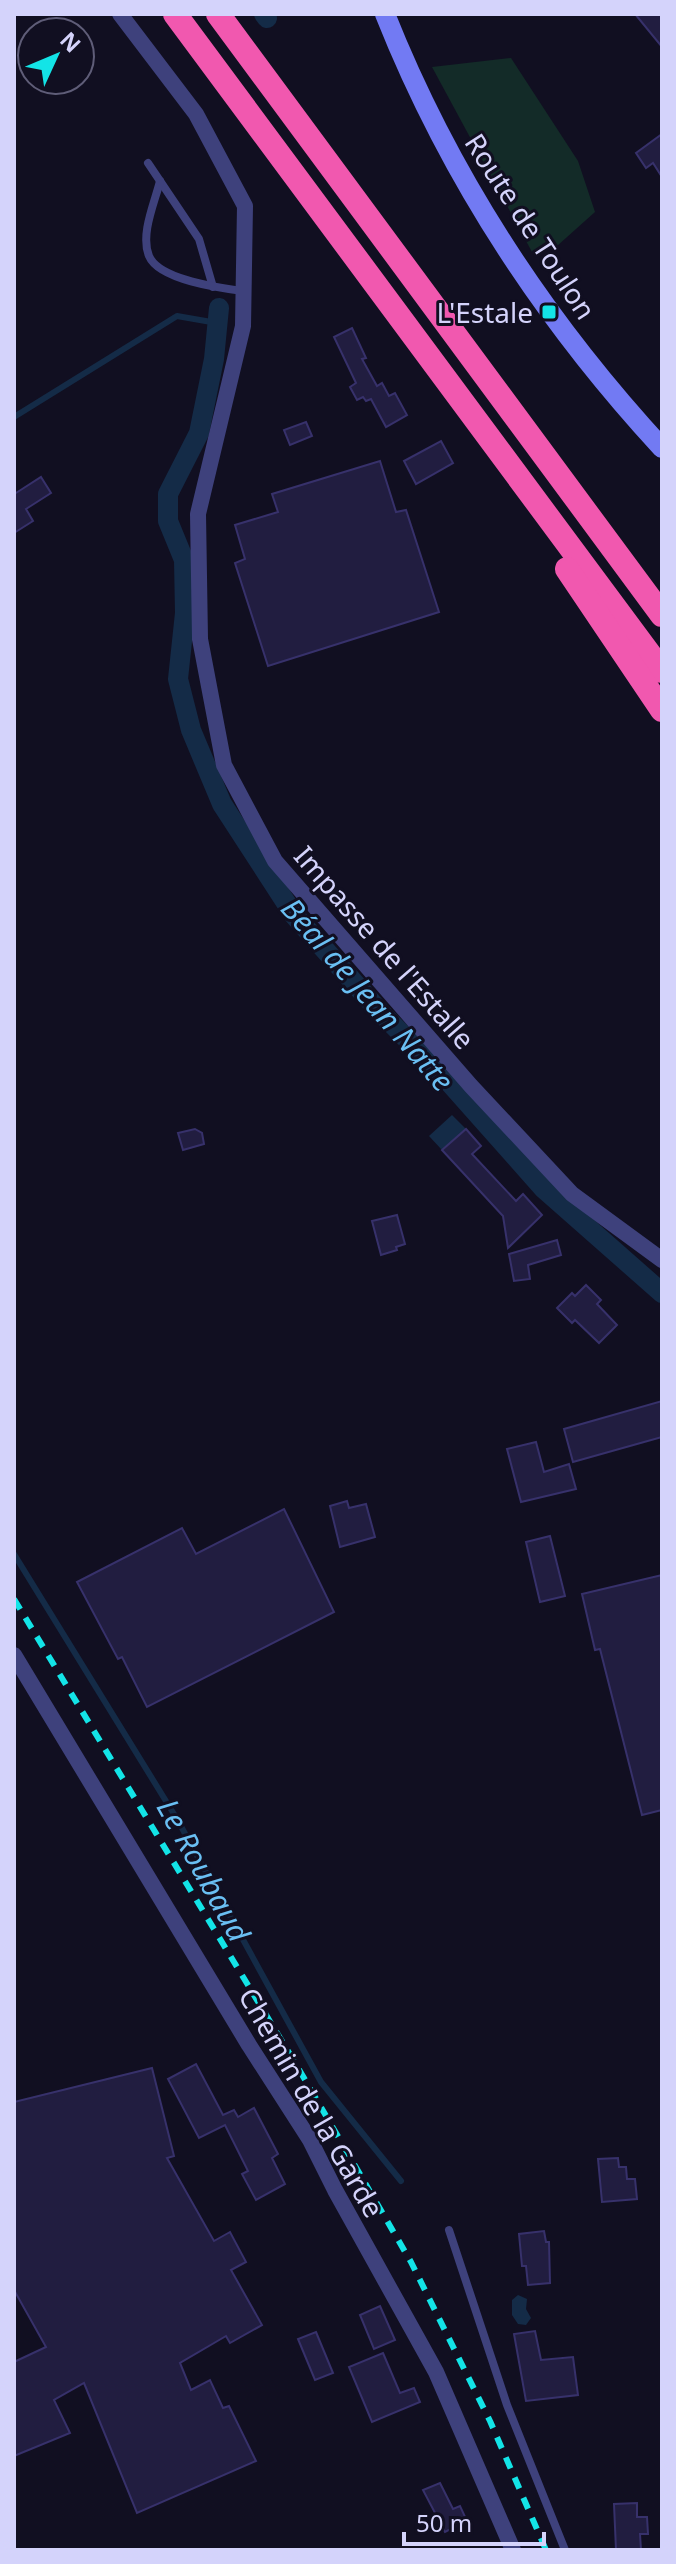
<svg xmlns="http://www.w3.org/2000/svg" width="676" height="2564" font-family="'Noto Sans',sans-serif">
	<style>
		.green { fill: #132b28 }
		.water { fill: #142b47 }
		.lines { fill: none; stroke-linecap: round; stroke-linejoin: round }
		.stream { stroke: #142b47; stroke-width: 6 }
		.canal { stroke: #142b47; stroke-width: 20 }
		.building { fill: #211d40; stroke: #37316b; stroke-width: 2 }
		.lane { stroke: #3e417c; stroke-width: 8 }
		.street { stroke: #3e417c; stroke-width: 16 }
		.secondary { stroke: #727af3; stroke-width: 20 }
		.highway { stroke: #f158af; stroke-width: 24 }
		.rail { stroke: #13e4e7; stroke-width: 6; stroke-dasharray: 12 10; stroke-linecap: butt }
		.poi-dot { fill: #13e4e7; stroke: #110f21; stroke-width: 3 }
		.labels { text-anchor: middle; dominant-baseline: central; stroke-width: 6; stroke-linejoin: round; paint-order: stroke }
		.street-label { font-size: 28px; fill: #d4d3fb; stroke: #110f21 }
		.poi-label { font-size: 28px; fill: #d4d3fb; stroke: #110f21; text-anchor: end }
		.water-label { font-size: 30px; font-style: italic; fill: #6abff3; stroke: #110f21 }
	</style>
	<rect width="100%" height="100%" fill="#110f21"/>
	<path class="green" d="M511,58L578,161L595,212L557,246L532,252L432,67Z"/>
	<g class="water">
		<path d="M452,1115L466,1129L442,1150L429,1136Z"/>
		<path d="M518,2295L527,2299L526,2309L531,2318L526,2325L518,2324L512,2315V2300Z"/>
	</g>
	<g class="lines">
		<g class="stream">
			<path d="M14,417L177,316L217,323"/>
			<path d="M14,1554L177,1819L321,2082L401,2181"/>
		</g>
		<g class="canal">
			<path d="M264,14L267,18"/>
			<path d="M219,308L214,359L199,433L168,494V521L184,560L185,613L178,679L191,730L222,804L294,915L380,1012L442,1074L544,1189L662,1293"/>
		</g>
	</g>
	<g class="building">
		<path d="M635,14H662V47Z"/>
		<path d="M662,134V177L653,163L646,168L636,153Z"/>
		<path d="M352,328L366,358L362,359L377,386L382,383L389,396L395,393L407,415L386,427L371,399L366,401L363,397L357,400L350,387L356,383L334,337Z"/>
		<path d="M306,422L312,436L290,445L284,430Z"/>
		<path d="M441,441L453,463L416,484L404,461Z"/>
		<path d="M380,461L396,512L406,510L439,612L268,666L235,563L245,559L235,525L278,512L272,494Z"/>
		<path d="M41,477L51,493L26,509L33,521L14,533V490L16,493Z"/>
		<path d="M195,1129L202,1133L204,1144L183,1150L178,1133Z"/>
		<path d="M466,1129L481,1146L472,1154L516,1201L523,1194L542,1215L508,1248L503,1216L442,1150Z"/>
		<path d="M397,1215L405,1244L396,1247L397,1250L381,1255L372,1221Z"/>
		<path d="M557,1240L561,1255L528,1265L530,1279L514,1281L509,1254Z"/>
		<path d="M586,1285L601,1300L597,1304L617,1325L599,1343L575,1320L572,1323L557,1308L572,1293L575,1296Z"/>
		<path d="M662,1401V1437L573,1462L564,1429Z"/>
		<path d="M536,1442L544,1472L569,1464L576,1489L521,1502L507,1449Z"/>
		<path d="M347,1501L349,1508L366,1504L375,1537L340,1547L330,1506Z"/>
		<path d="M284,1509L334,1612L147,1707L122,1657L118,1659L77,1582L182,1528L196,1554Z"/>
		<path d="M550,1536L565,1596L540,1602L526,1542Z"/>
		<path d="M662,1575V1810L642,1815L600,1649L595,1650L582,1594Z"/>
		<path d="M196,2064L223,2115L234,2110L238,2117L254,2108L278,2154L272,2158L285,2184L256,2200L242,2174L248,2171L225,2125L199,2138L168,2079Z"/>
		<path d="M152,2068L174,2156L167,2158L214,2241L230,2232L246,2262L231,2270L262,2325L230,2343L226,2336L180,2363L191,2390L210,2380L223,2408L229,2406L256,2461L137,2513L84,2383L54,2400L70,2433L14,2456V2362L46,2347L14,2290V2102Z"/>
		<path d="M618,2158L619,2167H626L627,2179H635L637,2199L602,2202L598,2159Z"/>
		<path d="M544,2231L546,2242H549L550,2283L528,2285L526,2266H522L519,2234Z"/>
		<path d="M380,2306L395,2340L374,2349L360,2315Z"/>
		<path d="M535,2331L541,2360L573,2357L578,2395L526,2401L514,2334Z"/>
		<path d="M316,2332L333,2373L315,2380L298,2339Z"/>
		<path d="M383,2353L400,2393L414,2388L420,2402L372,2422L349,2367Z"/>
		<path d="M440,2483L453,2509L460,2506L467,2521L445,2532L423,2490Z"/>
		<path d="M637,2503V2517H647L648,2534H640L641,2550H616L614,2504Z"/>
	</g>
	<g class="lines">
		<g class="lane">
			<path d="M148,163L199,239L213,287"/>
			<path d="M160,181C155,202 140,234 149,256C159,280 220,288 243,291"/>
			<path d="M449,2230L507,2405L565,2550"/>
		</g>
		<g class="street">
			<path d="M120,14L196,114L245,206L243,326L198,514L200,639L224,765L275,861L471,1086L572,1194L662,1260"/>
			<path d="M14,1655L249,2045L310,2140L335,2190L436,2372L513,2550"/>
		</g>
		<path class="secondary" d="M385,14C449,175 545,321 662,448"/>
		<g class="highway">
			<path d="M175,14L662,671"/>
			<path d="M218,14L662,615"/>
			<path d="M567,569L662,710"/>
		</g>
		<path class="rail" d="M14,1599L297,2066L411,2262L490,2421L546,2550"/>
	</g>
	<rect class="poi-dot" x="541" y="304" width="16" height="16" rx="4"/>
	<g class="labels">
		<g class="street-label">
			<text transform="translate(531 226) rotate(57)">Route de Toulon</text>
			<text transform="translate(385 947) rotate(49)">Impasse de l'Estalle</text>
			<text transform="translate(312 2102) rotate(60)">Chemin de la Garde</text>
		</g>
		<g class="poi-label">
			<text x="533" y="312">L'Estale</text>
		</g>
		<g class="water-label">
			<text transform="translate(368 994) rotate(49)">Béal de Jean Natte</text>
			<text transform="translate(204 1870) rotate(61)">Le Roubaud</text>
		</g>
	</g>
	<rect width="676" height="2564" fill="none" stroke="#d4d3fb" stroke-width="32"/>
	<g transform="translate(56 56) rotate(46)"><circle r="38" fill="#110f21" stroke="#5f5d78" stroke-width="2"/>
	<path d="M0-6L14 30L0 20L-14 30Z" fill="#13e4e7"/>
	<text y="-12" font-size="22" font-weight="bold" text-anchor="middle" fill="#d4d3fb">N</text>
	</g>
	<path d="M404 2532v12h140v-12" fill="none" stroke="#d4d3fb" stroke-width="4"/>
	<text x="416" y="2532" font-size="24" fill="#d4d3fb" stroke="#110f21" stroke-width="6" paint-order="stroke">50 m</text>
</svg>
